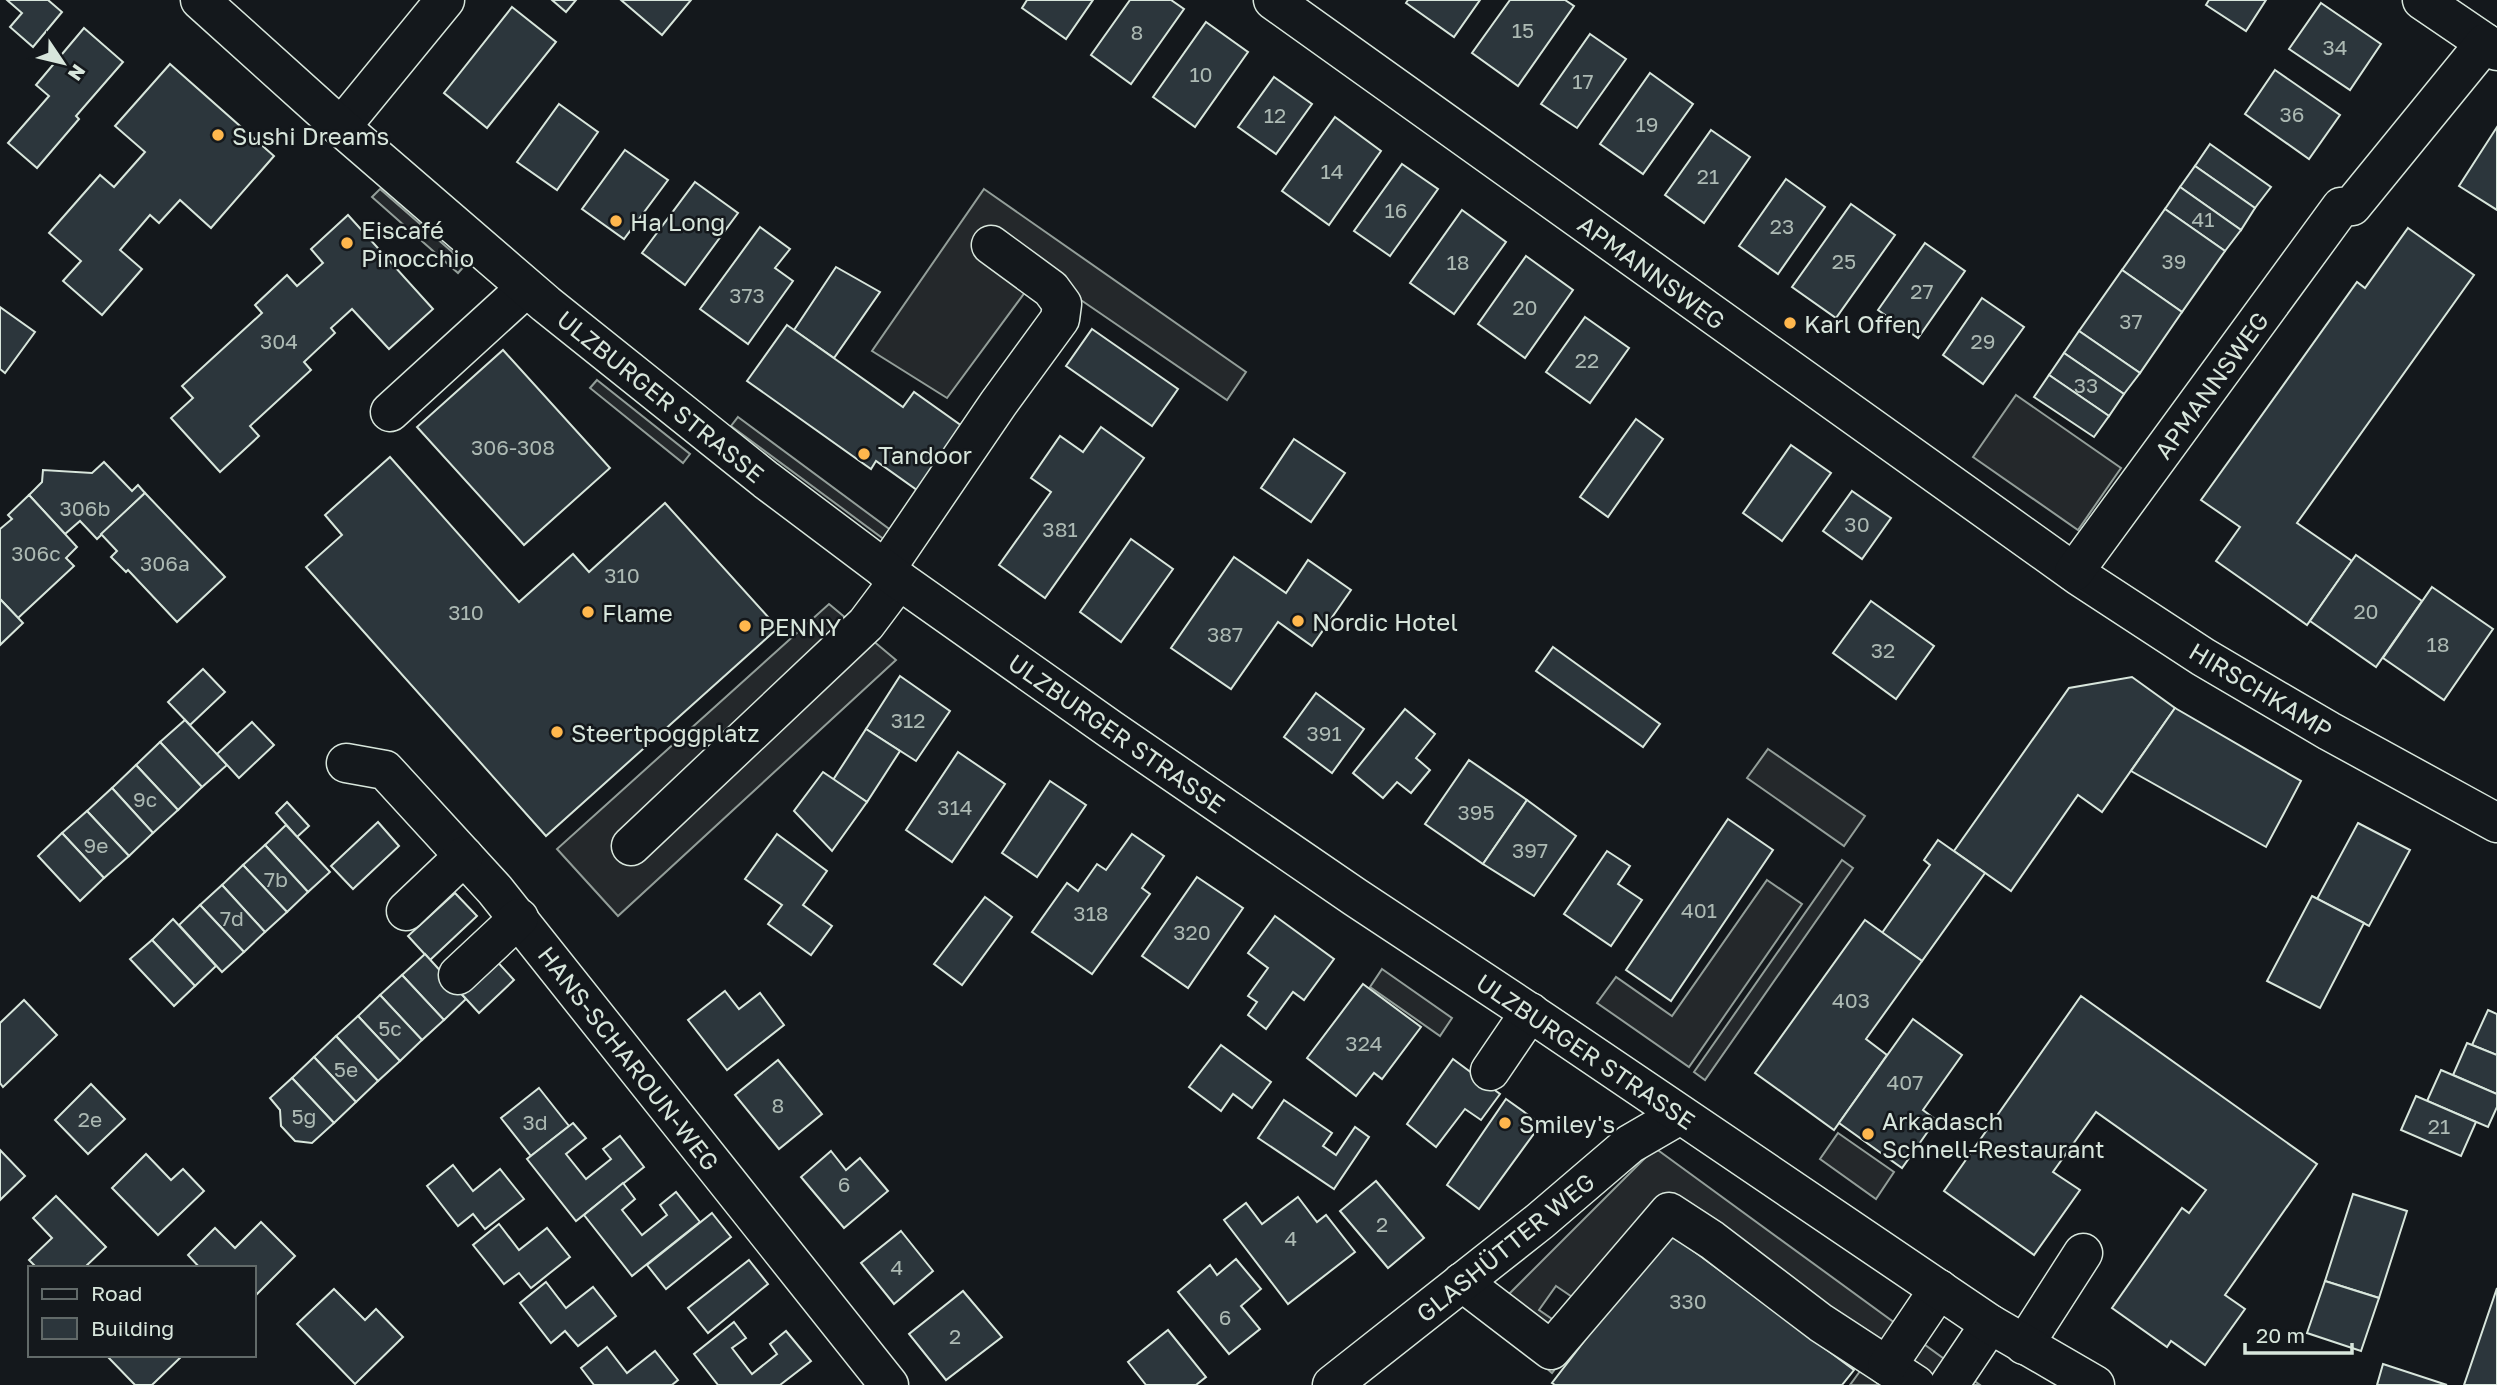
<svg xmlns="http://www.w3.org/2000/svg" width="2497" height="1385" font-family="'Golos Text',sans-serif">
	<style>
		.parking { fill: #24282b; stroke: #939e99; stroke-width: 2; fill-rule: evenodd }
		.building { fill: #2c363c; stroke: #d8e6dc; stroke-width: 2 }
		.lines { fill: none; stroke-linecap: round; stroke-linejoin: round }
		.minor-casing { stroke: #d8e6dc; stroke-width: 41 }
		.major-casing { stroke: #d8e6dc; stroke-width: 41 }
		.minor { stroke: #14181c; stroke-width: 38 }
		.major { stroke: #14181c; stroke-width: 38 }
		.poi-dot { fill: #ffb74d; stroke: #14181c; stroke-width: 2.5 }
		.labels { text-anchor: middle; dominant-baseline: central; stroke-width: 5; stroke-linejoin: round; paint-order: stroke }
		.number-label { font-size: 21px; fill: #adbab4 }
		.poi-label { font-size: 24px; fill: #d8e6dc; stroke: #14181c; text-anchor: start }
		.street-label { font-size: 24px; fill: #d8e6dc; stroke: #14181c }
	</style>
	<rect width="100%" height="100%" fill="#14181c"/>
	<g class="parking">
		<path d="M380,189L466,264L458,273L372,197Z"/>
		<path d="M984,189L1246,372L1227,400L1040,272L947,398L872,351Z"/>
		<path d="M597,380L690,454L683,463L590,388Z"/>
		<path d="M2016,395L2121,468L2078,530L1973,457Z"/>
		<path d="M738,417L896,534L889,543L731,426Z"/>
		<path d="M829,604L896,660L618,916L557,849Z"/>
		<path d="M1768,749L1865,816L1844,846L1747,778Z"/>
		<path d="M1842,860L1853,868L1705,1080L1694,1072Z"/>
		<path d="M1767,880L1802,904L1689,1067L1597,1003L1616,977L1672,1016Z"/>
		<path d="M1382,969L1452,1018L1440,1036L1370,987Z"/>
		<path d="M1838,1133L1894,1172L1876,1199L1820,1159Z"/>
		<path d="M1655,1148L1980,1385H1850L1863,1367L1669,1221L1552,1373L1487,1316ZM1556,1286L1578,1301L1561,1325L1539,1310Z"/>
	</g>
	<g class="building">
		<path d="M7,0H48L62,12L33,47L10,27L22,13Z"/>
		<path d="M552,0H576L566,12Z"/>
		<path d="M621,0H691L662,35Z"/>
		<path d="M1027,0H1093L1066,39L1022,8Z"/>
		<path d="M1130,0H1171L1184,9L1131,84L1091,55Z"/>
		<path d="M1408,0H1480L1454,37L1406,3Z"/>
		<path d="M1510,0H1565L1574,6L1518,86L1472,53Z"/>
		<path d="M2209,0H2266L2246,31L2206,5Z"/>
		<path d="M2321,3L2381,44L2350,90L2289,49Z"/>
		<path d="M512,7L556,42L487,128L444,93Z"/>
		<path d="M1206,22L1248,52L1195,127L1153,97Z"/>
		<path d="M84,28L123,62L76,116L79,119L37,168L8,143L49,96L36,85Z"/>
		<path d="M1590,34L1626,59L1577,128L1541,104Z"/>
		<path d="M170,64L274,156L211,228L180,200L159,223L150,215L120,250L142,269L102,315L63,281L81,261L49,233L100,175L114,187L145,152L115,126Z"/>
		<path d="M2275,70L2340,115L2309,159L2245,114Z"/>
		<path d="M1650,73L1693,104L1643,174L1600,144Z"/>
		<path d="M1274,77L1312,104L1276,154L1238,127Z"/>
		<path d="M559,104L598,132L557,190L517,162Z"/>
		<path d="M1335,117L1381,151L1329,225L1282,191Z"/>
		<path d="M2497,127V210L2459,186Z"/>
		<path d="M1711,130L1750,157L1704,223L1665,195Z"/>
		<path d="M2210,144L2271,187L2255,208L2195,166Z"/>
		<path d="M625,150L668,180L624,239L582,209Z"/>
		<path d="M1402,164L1438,189L1390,256L1354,231Z"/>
		<path d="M2195,166L2255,208L2241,230L2180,187Z"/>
		<path d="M1786,179L1825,207L1778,274L1739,246Z"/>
		<path d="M695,182L738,213L685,285L642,253Z"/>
		<path d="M2180,187L2241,230L2225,251L2165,209Z"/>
		<path d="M1851,204L1895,235L1836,318L1792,287Z"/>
		<path d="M2165,209L2225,251L2182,312L2122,270Z"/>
		<path d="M1462,210L1506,242L1454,314L1410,283Z"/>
		<path d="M348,215L433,309L389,349L352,309L331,328L335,333L304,362L311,370L250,426L259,436L220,472L171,418L193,398L182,386L262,313L255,305L287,275L297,286L323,263L311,249Z"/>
		<path d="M760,227L790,249L775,268L793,281L748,344L700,309Z"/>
		<path d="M2408,228L2474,275L2297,523L2352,561L2307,625L2216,561L2240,527L2201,500L2357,282L2365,288Z"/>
		<path d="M1925,243L1965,271L1918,338L1878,310Z"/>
		<path d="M1526,256L1573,290L1525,358L1478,324Z"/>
		<path d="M836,267L880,292L834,358L794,330Z"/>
		<path d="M2122,270L2182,312L2140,373L2079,331Z"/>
		<path d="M1982,298L2024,327L1983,384L1943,355Z"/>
		<path d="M0,307L35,332L5,373L0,369Z"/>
		<path d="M1585,317L1629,348L1590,403L1546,372Z"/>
		<path d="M787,325L903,407L914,392L969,431L924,495L876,461L871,469L747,381Z"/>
		<path d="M1092,329L1178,389L1152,426L1066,366Z"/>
		<path d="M2079,331L2140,373L2124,394L2064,353Z"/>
		<path d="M503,350L610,468L524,545L417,427Z"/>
		<path d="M2064,353L2124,394L2109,416L2049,375Z"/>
		<path d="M2049,375L2109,416L2094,437L2034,397Z"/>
		<path d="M1636,419L1663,439L1608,517L1580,497Z"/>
		<path d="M1101,427L1144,458L1045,598L999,565L1051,492L1031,478L1060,436L1083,452Z"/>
		<path d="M1294,439L1345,473L1311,522L1261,488Z"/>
		<path d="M1791,445L1831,473L1782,541L1743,513Z"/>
		<path d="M390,457L519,602L573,554L589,572L665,503L778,628L546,836L306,567L342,535L325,515Z"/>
		<path d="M104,462L132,491L138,485L145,493L97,539L80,521L65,534L29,495L42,482L43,470L92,473Z"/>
		<path d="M1852,491L1891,518L1862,559L1823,531Z"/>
		<path d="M145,493L225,577L177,622L128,570L126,572L111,557L117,551L101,534Z"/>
		<path d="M29,495L77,547L66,558L74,566L18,618L0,599V529L12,519L8,515Z"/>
		<path d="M1131,539L1173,569L1121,642L1080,612Z"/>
		<path d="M2356,555L2422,601L2376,667L2310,621Z"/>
		<path d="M1234,557L1286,593L1308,560L1351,590L1312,646L1278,622L1231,689L1171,648Z"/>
		<path d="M2432,587L2493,629L2444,700L2383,658Z"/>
		<path d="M0,599L23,623L0,645Z"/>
		<path d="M1871,601L1934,646L1896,699L1833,653Z"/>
		<path d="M1553,647L1660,724L1643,747L1536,671Z"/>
		<path d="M203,669L225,692L190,725L168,702Z"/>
		<path d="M900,676L950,711L916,761L866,729Z"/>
		<path d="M2132,677L2175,708L2102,812L2078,795L2011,891L1954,851L2069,688Z"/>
		<path d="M1316,693L1364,729L1332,773L1284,737Z"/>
		<path d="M2175,708L2301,781L2266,847L2131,771Z"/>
		<path d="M1405,709L1435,734L1416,758L1430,770L1411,793L1397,782L1383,798L1353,773Z"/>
		<path d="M185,720L227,765L202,787L160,742Z"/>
		<path d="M252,722L274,745L239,778L217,754Z"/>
		<path d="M866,729L900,751L867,802L833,780Z"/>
		<path d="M160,742L202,787L178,810L136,765Z"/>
		<path d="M958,752L1005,784L952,862L906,830Z"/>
		<path d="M1469,760L1527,800L1483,864L1425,824Z"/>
		<path d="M136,765L178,810L153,833L112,788Z"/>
		<path d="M823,772L867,802L832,851L794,811Z"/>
		<path d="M1050,781L1086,805L1037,877L1002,853Z"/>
		<path d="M112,788L153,833L129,856L87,811Z"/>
		<path d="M1527,800L1576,836L1534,896L1483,864Z"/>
		<path d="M287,802L309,826L297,837L276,813Z"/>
		<path d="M87,811L129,856L104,878L62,833Z"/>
		<path d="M1728,819L1773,850L1671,1001L1626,970Z"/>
		<path d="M378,822L399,846L353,889L331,866Z"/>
		<path d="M2358,823L2410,850L2369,926L2317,899Z"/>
		<path d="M286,825L330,872L308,892L265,845Z"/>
		<path d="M62,833L104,878L80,901L38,856Z"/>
		<path d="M777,834L827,871L803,905L832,926L811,955L768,924L782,905L745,879Z"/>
		<path d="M1132,834L1164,856L1142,888L1150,894L1092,974L1032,932L1067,883L1078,891L1097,864L1106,870Z"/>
		<path d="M1938,840L1985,873L1922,961L1882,933L1930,865L1924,860Z"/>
		<path d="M265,845L308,892L287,912L243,865Z"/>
		<path d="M1607,851L1630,866L1618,884L1642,900L1611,946L1564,914Z"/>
		<path d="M243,865L287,912L265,932L222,885Z"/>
		<path d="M1197,877L1243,908L1188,988L1142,956Z"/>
		<path d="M222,885L265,932L244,952L200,905Z"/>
		<path d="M455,893L477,916L430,960L408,936Z"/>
		<path d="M2312,896L2364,923L2320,1008L2267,981Z"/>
		<path d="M985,897L1012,917L962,985L934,964Z"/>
		<path d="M200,905L244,952L222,972L179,925Z"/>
		<path d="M1275,916L1334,959L1304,1000L1293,992L1266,1029L1248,1015L1257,1002L1248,996L1268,968L1248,953Z"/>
		<path d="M173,919L216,966L195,986L152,940Z"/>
		<path d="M1865,920L1922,961L1866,1039L1887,1055L1834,1130L1755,1073Z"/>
		<path d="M152,940L195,986L174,1006L130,959Z"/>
		<path d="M425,954L466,999L444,1020L402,975Z"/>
		<path d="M492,956L514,980L479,1013L457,989Z"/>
		<path d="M402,975L444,1020L422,1040L380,995Z"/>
		<path d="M1363,984L1421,1027L1382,1079L1374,1073L1356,1096L1307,1058Z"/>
		<path d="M725,991L739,1009L760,993L784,1025L727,1070L688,1020Z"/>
		<path d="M380,995L422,1040L400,1061L358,1016Z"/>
		<path d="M2081,996L2317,1164L2225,1295L2245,1309L2205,1365L2171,1341L2167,1347L2112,1308L2182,1208L2189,1213L2206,1190L2096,1112L2053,1172L2080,1190L2034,1255L1944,1191Z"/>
		<path d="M24,1000L57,1035L3,1087L0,1083V1023Z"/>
		<path d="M2488,1010L2497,1014V1055L2472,1045Z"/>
		<path d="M358,1016L400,1061L378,1081L336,1036Z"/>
		<path d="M1913,1019L1962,1055L1923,1110L1936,1120L1902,1168L1839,1123Z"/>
		<path d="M336,1036L378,1081L356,1102L314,1057Z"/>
		<path d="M2467,1043L2497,1055V1094L2453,1075Z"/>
		<path d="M1221,1045L1271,1082L1252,1108L1233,1094L1221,1111L1189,1087Z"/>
		<path d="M314,1057L356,1102L334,1123L292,1078Z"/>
		<path d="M1453,1059L1500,1094L1481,1120L1465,1109L1436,1147L1407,1124Z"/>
		<path d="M778,1060L822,1114L779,1149L735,1095Z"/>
		<path d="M2441,1070L2497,1094V1107L2488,1127L2427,1101Z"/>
		<path d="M292,1078L334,1123L312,1143L295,1141L281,1126L280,1110L270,1098Z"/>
		<path d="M91,1084L125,1119L88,1154L55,1120Z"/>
		<path d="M539,1088L569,1126L531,1156L501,1118Z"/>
		<path d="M2416,1096L2476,1122L2461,1156L2401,1130Z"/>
		<path d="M1506,1099L1541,1124L1479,1209L1447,1185Z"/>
		<path d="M1284,1100L1332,1133L1323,1146L1336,1155L1355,1127L1369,1137L1334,1189L1258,1138Z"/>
		<path d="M573,1123L586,1138L566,1154L586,1179L611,1159L603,1149L620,1136L644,1167L576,1221L527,1159Z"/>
		<path d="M0,1150L25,1176L0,1200Z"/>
		<path d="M831,1151L846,1170L860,1158L888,1191L844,1228L801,1177Z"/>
		<path d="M146,1154L171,1180L183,1169L204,1191L158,1235L112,1188Z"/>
		<path d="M453,1165L473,1191L500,1169L524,1199L485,1229L473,1214L458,1226L427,1186Z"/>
		<path d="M1376,1181L1424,1238L1388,1268L1340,1211Z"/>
		<path d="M623,1183L635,1199L622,1210L642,1235L667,1215L660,1205L676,1192L700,1222L632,1276L584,1215Z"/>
		<path d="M2353,1194L2407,1211L2379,1298L2325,1281Z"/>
		<path d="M56,1196L106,1247L84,1268H37L29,1260L52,1238L33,1218Z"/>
		<path d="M1298,1197L1317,1222L1326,1215L1355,1252L1288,1304L1224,1220L1246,1203L1262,1224Z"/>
		<path d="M712,1213L731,1237L666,1289L647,1265Z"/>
		<path d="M261,1222L295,1256L254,1297V1268H200L188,1255L215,1228L235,1248Z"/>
		<path d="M499,1224L519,1250L547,1228L570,1257L531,1288L519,1273L504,1284L473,1245Z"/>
		<path d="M901,1231L933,1271L894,1304L861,1263Z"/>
		<path d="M1668,1232L1854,1370L1842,1385H1555L1552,1383Z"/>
		<path d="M1236,1259L1261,1289L1241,1306L1260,1329L1229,1354L1178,1292L1210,1265L1217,1275Z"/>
		<path d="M749,1260L768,1284L708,1333L688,1308Z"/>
		<path d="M2325,1281L2379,1298L2361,1351L2307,1333Z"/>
		<path d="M546,1282L566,1308L593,1287L616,1316L578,1346L565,1331L551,1343L520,1303Z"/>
		<path d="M2497,1288V1385H2464Z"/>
		<path d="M334,1289L365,1320L376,1309L403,1337L355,1384L297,1324Z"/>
		<path d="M963,1291L1002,1337L946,1380L909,1334Z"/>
		<path d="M734,1322L746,1338L732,1348L752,1374L777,1354L770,1344L786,1331L811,1361L780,1385H718L694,1354Z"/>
		<path d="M1168,1330L1206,1377L1196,1385H1146L1128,1362Z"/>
		<path d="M607,1347L627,1373L655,1351L678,1380L672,1385H594L581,1368Z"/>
		<path d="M106,1355H183L152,1385H135Z"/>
		<path d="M2383,1364L2447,1385H2377Z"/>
	</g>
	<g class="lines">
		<defs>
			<g id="minor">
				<path d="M1273,0L2079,576L2203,657L2329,731L2497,823"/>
				<path d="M2422,0L2497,51"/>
				<path d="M341,127L445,0"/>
				<path d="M390,412L526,288"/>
				<path d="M885,570L998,404L1060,319L1062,304L1051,289L991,245"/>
				<path d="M2074,572L2341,207L2352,206L2485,43"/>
				<path d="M346,763L385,770L495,890L889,1385"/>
				<path d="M631,846L866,624L899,580"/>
				<path d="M406,911L464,856"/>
				<path d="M458,975L519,918"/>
				<path d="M1490,1071L1530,1012"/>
				<path d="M1462,1282L1551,1350L1669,1212L1712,1240L1821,1323L1916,1385"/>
				<path d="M2024,1345L2083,1253"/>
				<path d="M1887,1366L1939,1289"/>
				<path d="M1332,1385L1540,1221L1630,1144L1680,1115"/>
				<path d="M1949,1385L1990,1324"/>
			</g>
			<path id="major" d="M200,0L341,127L546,304L766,480L899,580L1110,729L1355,897L1541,1020L1990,1324L2095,1385"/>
		</defs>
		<use href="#minor" class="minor-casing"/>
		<use href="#major" class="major-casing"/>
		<use href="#minor" class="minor"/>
		<use href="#major" class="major"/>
	</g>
	<g class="poi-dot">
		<circle cx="218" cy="135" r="7"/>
		<circle cx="616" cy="221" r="7"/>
		<circle cx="347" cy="243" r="7"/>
		<circle cx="1790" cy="323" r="7"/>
		<circle cx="864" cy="454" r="7"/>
		<circle cx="588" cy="612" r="7"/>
		<circle cx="1298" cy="621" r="7"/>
		<circle cx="745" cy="626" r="7"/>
		<circle cx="557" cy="732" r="7"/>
		<circle cx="1505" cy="1123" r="7"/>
		<circle cx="1868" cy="1134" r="7"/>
	</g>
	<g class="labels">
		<g class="number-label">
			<text x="1523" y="30">15</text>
			<text x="1137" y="32">8</text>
			<text x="2335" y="47">34</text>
			<text x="1201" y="74">10</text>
			<text x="1583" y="81">17</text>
			<text x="2292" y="114">36</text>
			<text x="1275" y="115">12</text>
			<text x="1647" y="124">19</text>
			<text x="1332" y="171">14</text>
			<text x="1708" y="176">21</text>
			<text x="1396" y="210">16</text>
			<text x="2203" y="219">41</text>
			<text x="1782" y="226">23</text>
			<text x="1844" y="261">25</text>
			<text x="2174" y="261">39</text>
			<text x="1458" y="262">18</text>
			<text x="1922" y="291">27</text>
			<text x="747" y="295">373</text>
			<text x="1525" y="307">20</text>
			<text x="2131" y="321">37</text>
			<text x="279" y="341">304</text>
			<text x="1983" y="341">29</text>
			<text x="1587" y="360">22</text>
			<text x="2086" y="385">33</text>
			<text x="513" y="447">306-308</text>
			<text x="85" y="508">306b</text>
			<text x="1857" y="524">30</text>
			<text x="1060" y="529">381</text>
			<text x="36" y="553">306c</text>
			<text x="165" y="563">306a</text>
			<text x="622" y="575">310</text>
			<text x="2366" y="611">20</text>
			<text x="466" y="612">310</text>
			<text x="1225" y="634">387</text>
			<text x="2438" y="644">18</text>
			<text x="1883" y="650">32</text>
			<text x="908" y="720">312</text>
			<text x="1324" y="733">391</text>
			<text x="145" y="799">9c</text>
			<text x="955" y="807">314</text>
			<text x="1476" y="812">395</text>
			<text x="96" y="845">9e</text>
			<text x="1530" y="850">397</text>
			<text x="276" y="879">7b</text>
			<text x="1699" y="910">401</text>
			<text x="1091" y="913">318</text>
			<text x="232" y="918">7d</text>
			<text x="1192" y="932">320</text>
			<text x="1851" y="1000">403</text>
			<text x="390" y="1028">5c</text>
			<text x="1364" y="1043">324</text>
			<text x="346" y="1069">5e</text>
			<text x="1905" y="1082">407</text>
			<text x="778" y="1105">8</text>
			<text x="304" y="1116">5g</text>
			<text x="90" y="1119">2e</text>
			<text x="535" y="1122">3d</text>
			<text x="2439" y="1126">21</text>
			<text x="844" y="1184">6</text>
			<text x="1382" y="1224">2</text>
			<text x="1291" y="1238">4</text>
			<text x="897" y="1267">4</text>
			<text x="1688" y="1301">330</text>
			<text x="1225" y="1317">6</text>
			<text x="955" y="1336">2</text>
		</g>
		<g class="poi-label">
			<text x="232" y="135">Sushi Dreams</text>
			<text x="630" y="221">Ha Long</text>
			<text x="361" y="229">Eiscafé<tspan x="361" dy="28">Pinocchio</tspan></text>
			<text x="1804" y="323">Karl Offen</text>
			<text x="878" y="454">Tandoor</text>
			<text x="602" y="612">Flame</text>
			<text x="1312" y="621">Nordic Hotel</text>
			<text x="759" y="626">PENNY</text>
			<text x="571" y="732">Steertpoggplatz</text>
			<text x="1882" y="1120">Arkadasch<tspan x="1882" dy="28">Schnell-Restaurant</tspan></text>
			<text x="1519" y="1123">Smiley's</text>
		</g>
		<g class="street-label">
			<text transform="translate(1652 272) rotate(36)">APMANNSWEG</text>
			<text transform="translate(2211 385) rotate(-54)">APMANNSWEG</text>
			<text transform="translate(661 396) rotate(39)">ULZBURGER STRASSE</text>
			<text transform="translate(2261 690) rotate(31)">HIRSCHKAMP</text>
			<text transform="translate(1117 733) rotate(35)">ULZBURGER STRASSE</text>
			<text transform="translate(1586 1051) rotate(34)">ULZBURGER STRASSE</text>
			<text transform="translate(629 1058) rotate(52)">HANS-SCHAROUN-WEG</text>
			<text transform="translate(1505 1247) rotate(-39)">GLASHÜTTER WEG</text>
		</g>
	</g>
	<rect x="28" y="1266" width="228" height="91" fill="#14181c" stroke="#626a69" stroke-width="2"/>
	<rect x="42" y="1289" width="35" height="10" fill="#14181c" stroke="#626a69" stroke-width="2"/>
	<text x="91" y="1301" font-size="21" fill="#d8e6dc">Road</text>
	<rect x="42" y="1318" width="35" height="21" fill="#2c363c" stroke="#626a69" stroke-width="2"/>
	<text x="91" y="1336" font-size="21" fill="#d8e6dc">Building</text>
	<g transform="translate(63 63) rotate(125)" stroke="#14181c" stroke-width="5" paint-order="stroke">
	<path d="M0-5L12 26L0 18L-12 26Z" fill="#d8e6dc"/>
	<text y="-10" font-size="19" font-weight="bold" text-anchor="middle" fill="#d8e6dc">N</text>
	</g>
	<path d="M2245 1343v10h107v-10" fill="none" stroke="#d8e6dc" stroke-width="3.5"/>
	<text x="2256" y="1343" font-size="21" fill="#d8e6dc" stroke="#14181c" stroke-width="5" paint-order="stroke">20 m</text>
</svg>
